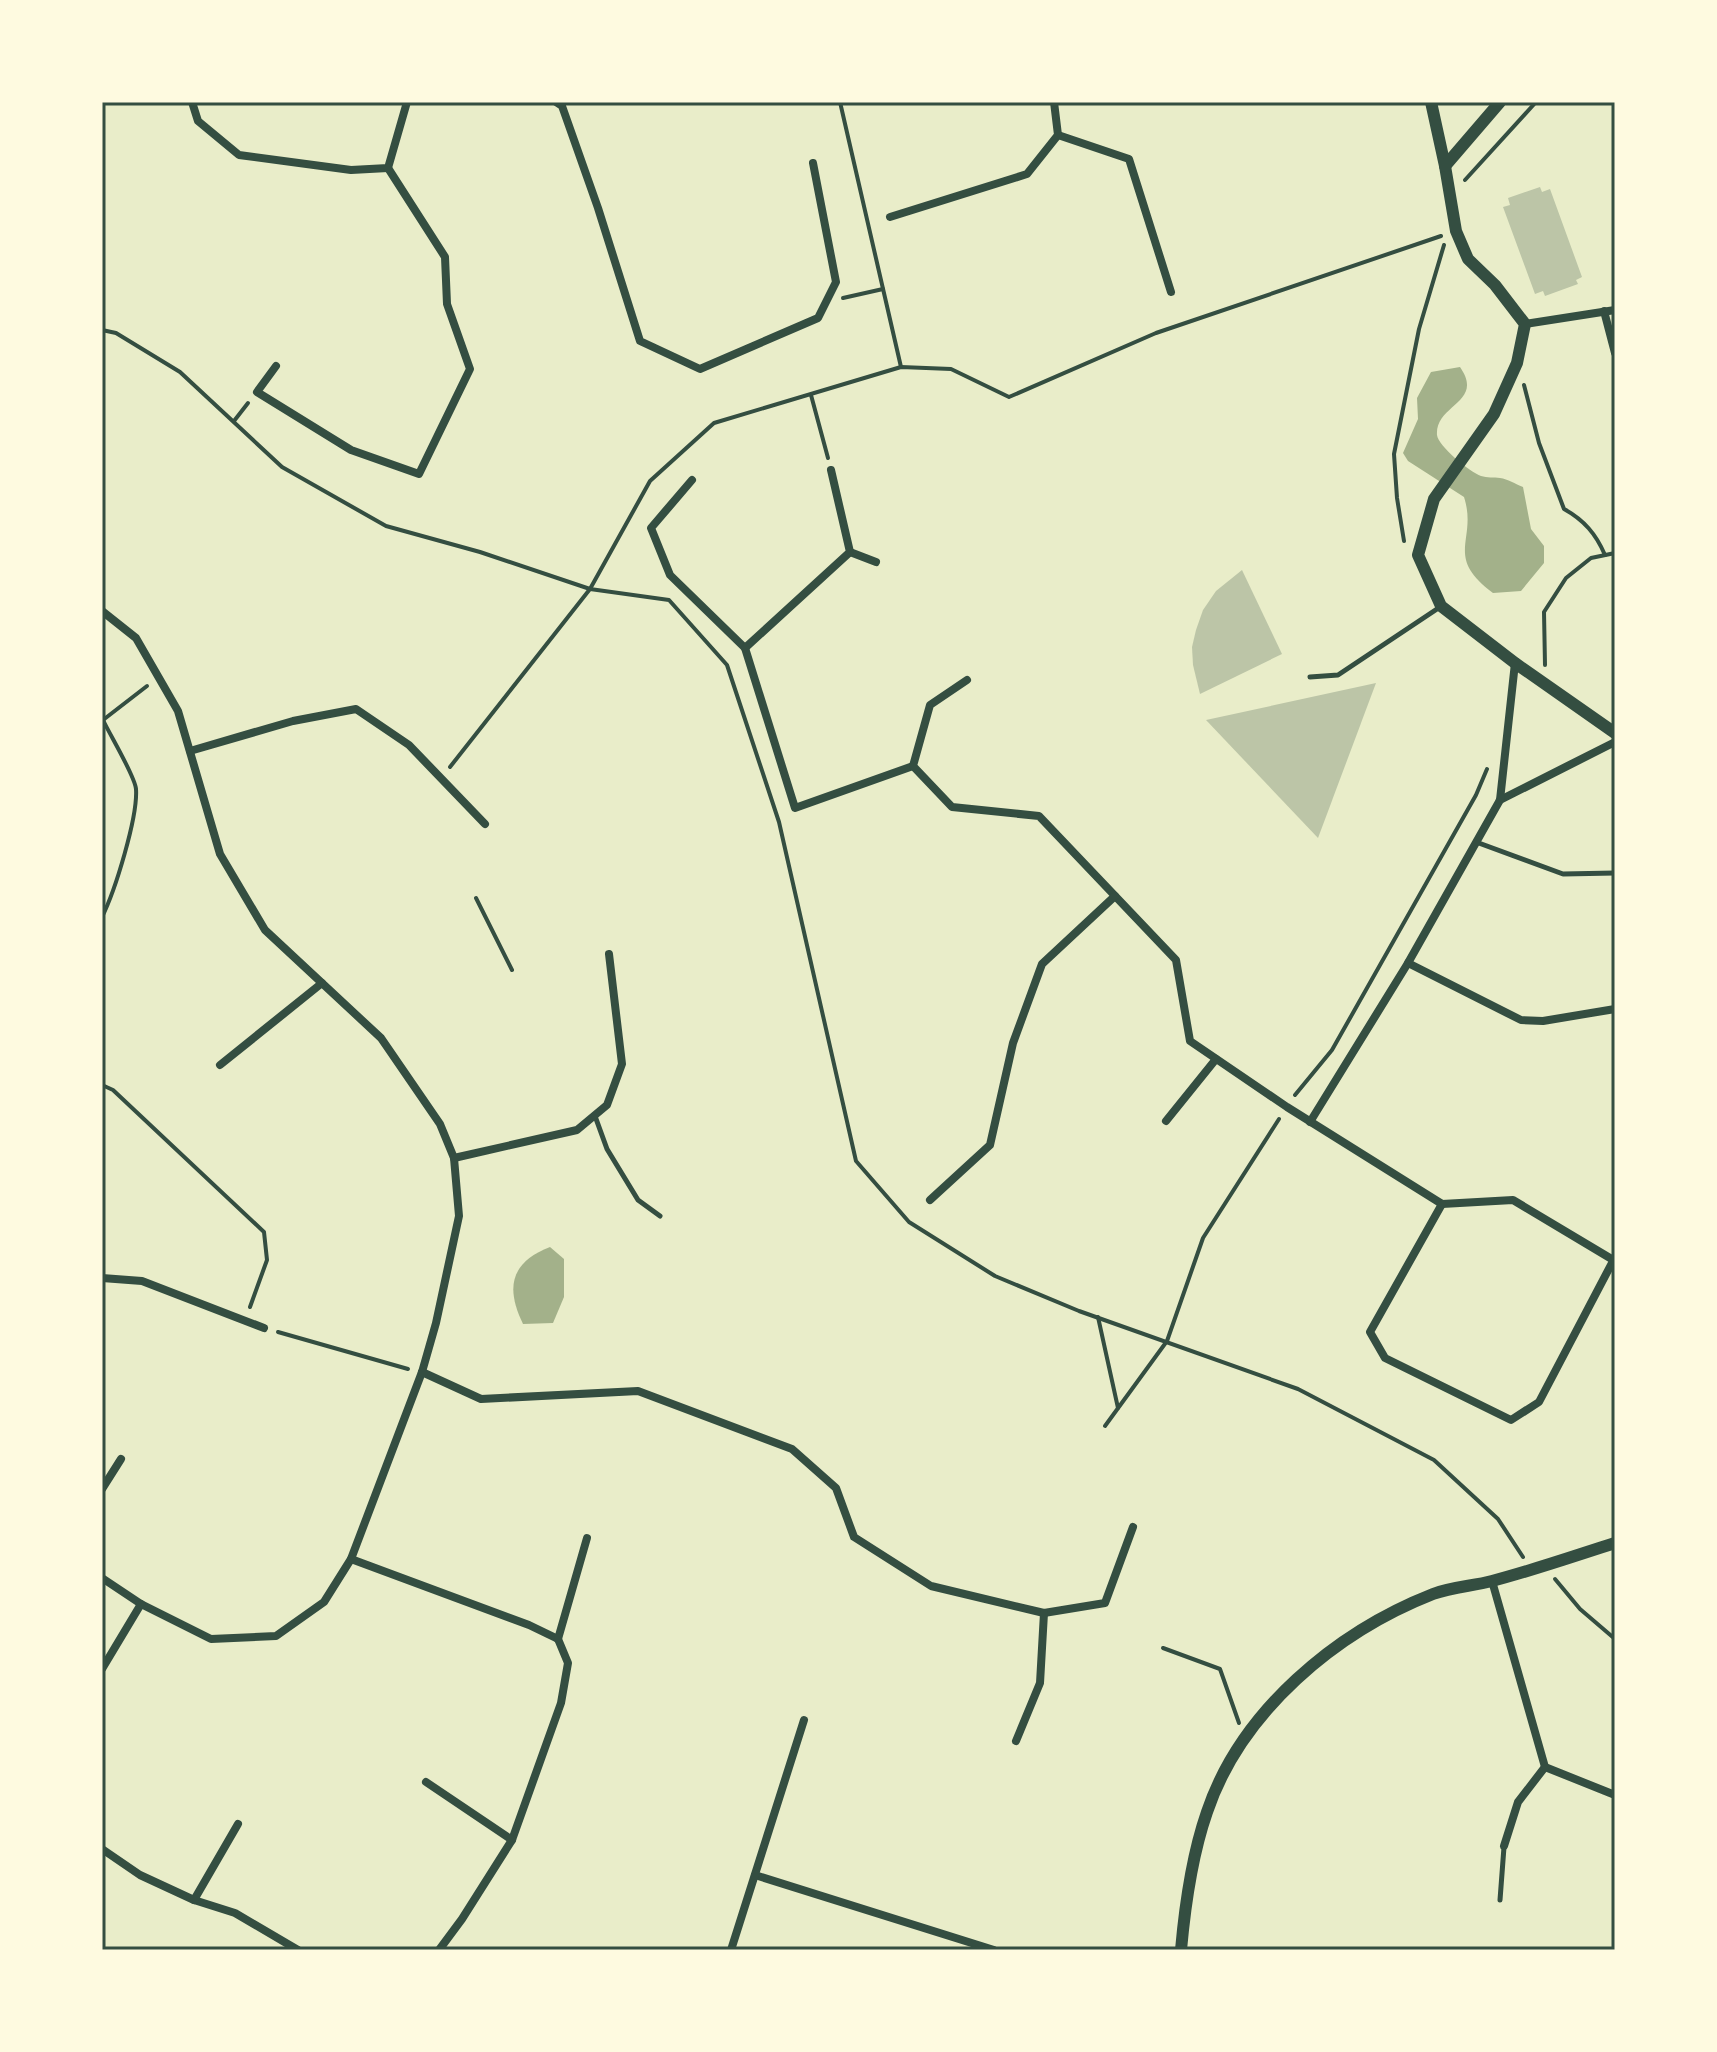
<svg xmlns="http://www.w3.org/2000/svg" width="1717" height="2052" font-family="Montserrat,sans-serif">
	<style>
		.water { fill: #a3b18a }
		.building { fill: #bcc5a7 }
		.lines { fill: none; stroke-linecap: round; stroke-linejoin: round }
		.path { stroke: #344e41; stroke-width: 4 }
		.service { stroke: #344e41; stroke-width: 5 }
		.minor { stroke: #344e41; stroke-width: 8 }
		.tertiary { stroke: #344e41; stroke-width: 12 }
		.neatline { fill: none; stroke: #344e41; stroke-width: 3 }
	</style>
	<rect width="100%" height="100%" fill="#e9edc9"/>
	<g class="water">
		<path d="M1460,367C1485,403 1435,404 1437,435C1438,446 1470,472 1481,476C1487,478 1494,477 1500,478C1508,479 1515,484 1523,487L1531,529L1544,546V563L1521,591L1493,593C1443,556 1478,540 1464,497L1408,461L1403,453L1418,419L1417,398L1431,372Z"/>
		<path d="M550,1247L564,1259V1297L553,1323L523,1324C505,1287 511,1262 550,1247Z"/>
	</g>
	<g class="building">
		<path d="M1540,187L1542,192L1550,189L1582,277L1576,280L1578,284L1545,296L1543,291L1535,294L1503,207L1510,205L1508,198Z"/>
		<path d="M1242,570L1282,654L1200,694L1193,665L1192,647L1196,630L1203,610L1216,591Z"/>
		<path d="M1376,683L1318,838L1206,720Z"/>
	</g>
	<g class="lines">
		<g class="path">
			<path d="M840,102L901,367"/>
			<path d="M1465,180L1536,102"/>
			<path d="M843,298L883,289"/>
			<path d="M102,330L116,333L180,372L282,467L386,526L480,552L590,589L669,600L727,665L779,822L856,1161L909,1222L995,1276L1079,1311L1298,1389L1434,1460L1498,1519L1523,1557"/>
			<path d="M1524,385L1539,443L1564,509C1584,520 1596,534 1605,555"/>
			<path d="M811,395L828,458"/>
			<path d="M234,421L248,403"/>
			<path d="M1404,541L1397,498L1394,454L1419,329L1444,245"/>
			<path d="M1545,665L1544,612L1566,578L1591,558L1615,553"/>
			<path d="M103,720L147,686"/>
			<path d="M450,767L590,589L650,481L714,423L901,367L951,369L1009,397L1156,333L1441,236"/>
			<path d="M476,898L512,970"/>
			<path d="M102,917C115,891 138,817 136,789C135,776 110,735 103,720"/>
			<path d="M102,1085L113,1090L264,1232L267,1260L250,1307"/>
			<path d="M1295,1095L1332,1050L1476,795L1487,769"/>
			<path d="M1098,1317L1118,1408"/>
			<path d="M278,1332L408,1369"/>
			<path d="M1105,1426L1167,1341L1203,1238L1279,1119"/>
			<path d="M1555,1579L1580,1609L1615,1639"/>
			<path d="M1163,1648L1220,1669L1239,1723"/>
		</g>
		<g class="service">
			<path d="M1310,677L1338,675L1440,607"/>
			<path d="M1476,842L1563,874L1615,873"/>
			<path d="M595,1116L607,1149L638,1200L660,1216"/>
			<path d="M1500,1900L1504,1847"/>
		</g>
		<g class="minor">
			<path d="M192,102L198,121L239,155L351,170L388,168L407,102"/>
			<path d="M556,102L562,106L598,208L640,341L700,369L818,318L836,282L813,163"/>
			<path d="M1058,135L1129,159L1171,292"/>
			<path d="M890,217L1027,174L1058,135L1054,102"/>
			<path d="M1604,311L1615,353"/>
			<path d="M1525,324L1615,310"/>
			<path d="M276,366L257,392L351,450L419,474L470,369L447,304L445,257L388,168"/>
			<path d="M692,480L651,528L670,575L745,648L795,808L913,766"/>
			<path d="M850,552L876,562"/>
			<path d="M102,611L136,638L178,711L220,854L265,930L381,1038L440,1124L454,1158L459,1216L436,1323L422,1372L351,1559L324,1602L276,1636L211,1639L141,1604L102,1578"/>
			<path d="M745,648L850,552L831,470"/>
			<path d="M967,680L930,705L913,766L952,807L1039,816L1176,960L1190,1041L1287,1107L1442,1204L1513,1200L1615,1261"/>
			<path d="M190,751L293,721L356,709L409,745L485,824"/>
			<path d="M1500,800L1615,742"/>
			<path d="M1408,963L1521,1020L1543,1021L1615,1009"/>
			<path d="M220,1065L322,983"/>
			<path d="M1166,1121L1216,1059"/>
			<path d="M1310,1122L1408,963L1500,800L1515,663"/>
			<path d="M454,1158L577,1130L607,1105L622,1064L609,954"/>
			<path d="M930,1200L990,1145L1013,1043L1042,964L1115,896"/>
			<path d="M1442,1204L1370,1332L1385,1358L1511,1420L1539,1402L1613,1261"/>
			<path d="M102,1278L142,1281L264,1328"/>
			<path d="M422,1372L481,1399L638,1391L792,1449L836,1488L854,1537L931,1586L1044,1613L1105,1603L1133,1527"/>
			<path d="M102,1489L121,1459"/>
			<path d="M351,1559L529,1625L558,1639L568,1663L561,1703L512,1840L462,1919L439,1950"/>
			<path d="M1492,1581L1545,1767L1615,1795"/>
			<path d="M558,1639L587,1538"/>
			<path d="M102,1669L141,1604"/>
			<path d="M1016,1741L1040,1683L1044,1613"/>
			<path d="M426,1782L512,1840"/>
			<path d="M1504,1846L1518,1802L1545,1767"/>
			<path d="M102,1849L140,1875L194,1900L235,1913L298,1950"/>
			<path d="M755,1875L994,1950"/>
			<path d="M194,1900L238,1824"/>
			<path d="M731,1950L804,1720"/>
		</g>
		<g class="tertiary">
			<path d="M1431,102L1445,166L1456,231L1468,259L1495,285L1525,324L1517,363L1494,414L1434,499L1418,555L1441,606L1515,663L1615,733"/>
			<path d="M1445,166L1500,102"/>
			<path d="M1181,1950C1185,1905 1192,1855 1207,1812C1241,1711 1336,1632 1433,1594C1452,1587 1473,1586 1492,1581C1534,1570 1574,1556 1615,1543"/>
		</g>
	</g>
	<rect width="1717" height="2052" fill="none" stroke="#fefae0" stroke-width="208"/>
	<rect x="104" y="104" width="1509" height="1844" class="neatline"/>
</svg>
